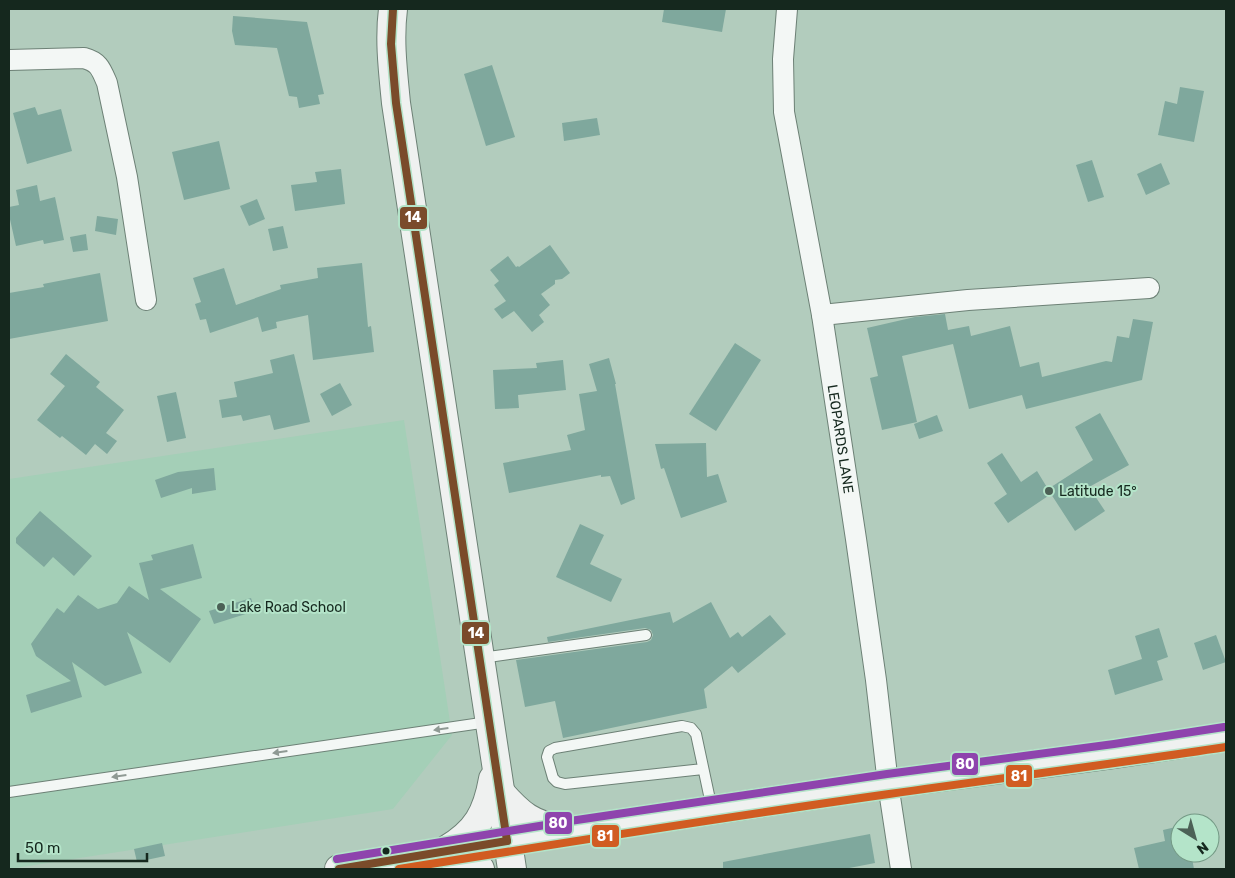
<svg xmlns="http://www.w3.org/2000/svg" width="1235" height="878" font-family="Rubik,sans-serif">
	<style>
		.built { fill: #a4cfb7 }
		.building { fill: #7fa89d }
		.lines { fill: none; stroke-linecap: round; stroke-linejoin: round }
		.lane-casing { stroke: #6d8176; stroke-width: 12 }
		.street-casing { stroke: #6d8176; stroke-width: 22 }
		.secondary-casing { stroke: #6d8176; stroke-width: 30 }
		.lane { stroke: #f3f7f5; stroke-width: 10 }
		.street { stroke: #f3f7f5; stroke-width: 20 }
		.secondary { stroke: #eff1f0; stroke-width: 28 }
		.bus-1-casing { stroke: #b4e4c9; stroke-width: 11 }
		.bus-2-casing { stroke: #b4e4c9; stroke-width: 11 }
		.bus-3-casing { stroke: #b4e4c9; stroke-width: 11 }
		.bus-1 { stroke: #7a4b2a; stroke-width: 8 }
		.bus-2 { stroke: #d15c21; stroke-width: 8 }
		.bus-3 { stroke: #8e44ad; stroke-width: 8 }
		.oneway { fill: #8f9a94 }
		.poi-dot { fill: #4c6156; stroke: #b4e4c9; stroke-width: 2 }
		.bus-dot { fill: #15281e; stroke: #b4e4c9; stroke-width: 2 }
		.labels { text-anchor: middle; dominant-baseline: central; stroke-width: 4; stroke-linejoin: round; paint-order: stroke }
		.street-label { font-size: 14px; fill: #15281e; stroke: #b4e4c9 }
		.poi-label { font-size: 14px; fill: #15281e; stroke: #b4e4c9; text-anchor: start }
		.line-badge { stroke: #b4e4c9; stroke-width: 2 }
		.badge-label { font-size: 14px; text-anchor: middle; font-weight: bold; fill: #fff }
	</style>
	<rect width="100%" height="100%" fill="#b2ccbd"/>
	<path class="built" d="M404,420L452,735L393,809L9,869V479Z"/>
	<g class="building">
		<path d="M664,9H726L722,32L662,22Z"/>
		<path d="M233,16L307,22L324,94L318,95L320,104L299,108L297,97L289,96L277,48L235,45L232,31Z"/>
		<path d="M492,65L515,137L486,146L464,74Z"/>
		<path d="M1180,87L1204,91L1194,142L1158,135L1165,101L1177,104Z"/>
		<path d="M35,107L38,115L61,109L72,151L27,164L13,113Z"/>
		<path d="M597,118L600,135L564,141L562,123Z"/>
		<path d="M219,141L230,189L184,200L172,152Z"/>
		<path d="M1092,160L1104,197L1088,202L1076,165Z"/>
		<path d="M1161,163L1170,184L1146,195L1137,174Z"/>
		<path d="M341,169L345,204L295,211L291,185L317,182L315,172Z"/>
		<path d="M37,185L40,201L55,197L64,240L44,244L43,240L16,246L9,215V207L19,205L16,190Z"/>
		<path d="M257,199L265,219L249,226L240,206Z"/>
		<path d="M97,216L118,219L116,235L95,231Z"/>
		<path d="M283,226L288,248L273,251L268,229Z"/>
		<path d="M86,234L88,250L73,252L70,237Z"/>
		<path d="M550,245L570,273L562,279L555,280V284L541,294L550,305L539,315L544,322L532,332L514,311L502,319L494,309L506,301L494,285L499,281L490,270L508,256L516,267L518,266L519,267Z"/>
		<path d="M362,263L368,327L371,326L374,352L313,360L308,315L276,322L277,328L262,332L258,317L210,333L206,319L200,320L195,304L201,302L193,278L224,268L236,305L281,289L280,285L318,278L317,268Z"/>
		<path d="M100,273L108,321L9,339V293L44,287L43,284Z"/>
		<path d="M945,314L948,330L969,326L971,336L1010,326L1020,367L1039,362L1042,377L1106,361L1112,362L1117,336L1129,338L1133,319L1153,322L1142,380L1026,409L1022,395L969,409L953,344L902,356L917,422L882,430L870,378L878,376L867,328L915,317Z"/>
		<path d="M735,343L761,360L716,431L689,414Z"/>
		<path d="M66,354L100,382L96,387L124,410L106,433L117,441L107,454L95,444L86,455L62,436L60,438L37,420L65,386L50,374Z"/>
		<path d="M294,354L310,422L274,430L270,415L243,421L241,415L222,418L219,400L237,397L234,382L273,373L270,360Z"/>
		<path d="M609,358L616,384H615L635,499L621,505L610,476L601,477V475L509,493L503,463L571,450L567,435L585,430L579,394L597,391L589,364Z"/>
		<path d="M563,360L566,390L518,395L519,408L495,409L493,370L537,368L536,363Z"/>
		<path d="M340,383L352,405L332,416L320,394Z"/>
		<path d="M176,392L186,438L167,442L157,396Z"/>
		<path d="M1100,413L1129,465L1089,487L1105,511L1075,531L1051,494L1008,523L994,503L1007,494L987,463L1002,453L1021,482L1037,471L1048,489L1093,460L1075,427Z"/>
		<path d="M937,415L943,431L919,439L914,424Z"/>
		<path d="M706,443L707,477L718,474L727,502L681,518L664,468L661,469L655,444Z"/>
		<path d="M214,468L216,490L192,494V488L161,498L155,480L178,472Z"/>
		<path d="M40,511L92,556L74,576L53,557L44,567L16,543V538Z"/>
		<path d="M580,524L604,535L590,564L622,579L611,602L556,577Z"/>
		<path d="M193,544L202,578L160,589L201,619L170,663L127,632L142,673L105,686L72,662L82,697L31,713L26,695L71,681L36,656L31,644L57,608L64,613L78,595L98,609L117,603L129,586L149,600L139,563L153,560L151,555Z"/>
		<path d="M251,598L255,611L214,624L209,611Z"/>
		<path d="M711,602L730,638L738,632L742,637L770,615L786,634L738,673L732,666L704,689L707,708L563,738L555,701L525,707L516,660L647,642L651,640L653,635L651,630L645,628L548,642L547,637L670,612L673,623Z"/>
		<path d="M1159,628L1168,657L1157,661L1163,680L1115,695L1108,670L1142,659L1135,636Z"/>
		<path d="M1216,635L1226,662L1203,670L1194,643Z"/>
		<path d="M1180,826V853H1191L1194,869H1139L1134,848L1165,841L1163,830Z"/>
		<path d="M870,834L875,863L844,869H723V862Z"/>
		<path d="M162,843L165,856L137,862L134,849Z"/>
	</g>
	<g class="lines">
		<defs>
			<g id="lane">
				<path d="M481,658L646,635"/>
				<path d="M703,769L565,784L557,782L553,778L547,757L549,751L555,748L682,726L691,728L696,734L712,809"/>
				<path d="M9,792L488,722"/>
			</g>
			<g id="street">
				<path id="s1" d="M787,9L783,59L784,112L822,315L856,539L876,680L888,784L901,869"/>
				<path d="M9,60L84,58C99,62 101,69 107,83L127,177L146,300"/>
				<path d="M822,315L968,300L1149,288"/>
			</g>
			<g id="secondary">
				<path d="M393,9C389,40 393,72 396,103L512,869"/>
				<path d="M500,792C520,815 532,825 563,830"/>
				<path d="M446,850C477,832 487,813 493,779"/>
				<path d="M442,853L466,860L480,869"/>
				<path d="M339,869L571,831L888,784L1115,754L1226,737"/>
			</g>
		</defs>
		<use href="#lane" class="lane-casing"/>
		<use href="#street" class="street-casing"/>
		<use href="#secondary" class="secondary-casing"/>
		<use href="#lane" class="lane"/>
		<use href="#street" class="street"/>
		<use href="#secondary" class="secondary"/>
		<defs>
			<g id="bus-1">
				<path d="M393,9L391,44L396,103L507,841"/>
				<path d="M339,869L507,841"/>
			</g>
			<path id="bus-2" d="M399,869C562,843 726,817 889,794C1002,778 1114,764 1226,747"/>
			<path id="bus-3" d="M337,859L570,821L887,774L1114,744L1224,727"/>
		</defs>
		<use href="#bus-1" class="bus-1-casing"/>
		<use href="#bus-2" class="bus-2-casing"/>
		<use href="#bus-3" class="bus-3-casing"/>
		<use href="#bus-1" class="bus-1"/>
		<use href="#bus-2" class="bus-2"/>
		<use href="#bus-3" class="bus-3"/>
	</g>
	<defs><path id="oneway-solid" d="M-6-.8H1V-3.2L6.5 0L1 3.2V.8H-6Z" transform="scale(1.25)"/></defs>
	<g class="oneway">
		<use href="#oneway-solid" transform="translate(441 729) rotate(172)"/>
		<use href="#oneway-solid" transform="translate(280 752) rotate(172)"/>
		<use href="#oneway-solid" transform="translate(119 776) rotate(172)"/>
	</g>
	<g class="poi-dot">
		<circle cx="1049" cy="491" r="5"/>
		<circle cx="221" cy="607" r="5"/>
	</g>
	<circle class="bus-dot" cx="386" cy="851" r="4.5"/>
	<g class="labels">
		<g class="street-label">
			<text stroke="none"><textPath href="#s1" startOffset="435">LEOPARDS LANE</textPath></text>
		</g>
		<g class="poi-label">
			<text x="1059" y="491">Latitude 15°</text>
			<text x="231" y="607">Lake Road School</text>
		</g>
	</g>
	<g class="line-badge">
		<rect x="399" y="206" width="29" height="24" rx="5" fill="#7a4b2a"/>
		<rect x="461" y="621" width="29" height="24" rx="5" fill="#7a4b2a"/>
		<rect x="951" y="752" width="28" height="24" rx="5" fill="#8e44ad"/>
		<rect x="1005" y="764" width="28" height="24" rx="5" fill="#d15c21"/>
		<rect x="544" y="811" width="29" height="24" rx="5" fill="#8e44ad"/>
		<rect x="591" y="824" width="29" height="24" rx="5" fill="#d15c21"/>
	</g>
	<g class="badge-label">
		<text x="413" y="222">14</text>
		<text x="476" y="638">14</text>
		<text x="965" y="769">80</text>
		<text x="1019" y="781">81</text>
		<text x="558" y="828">80</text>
		<text x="605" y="841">81</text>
	</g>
	<rect width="1235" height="878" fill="none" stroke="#15281e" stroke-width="20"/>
	<g transform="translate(1195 838) rotate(143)"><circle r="24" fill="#b4e4c9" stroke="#749985"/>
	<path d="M0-4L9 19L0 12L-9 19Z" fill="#4c6156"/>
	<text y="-8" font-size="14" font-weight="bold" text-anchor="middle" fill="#15281e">N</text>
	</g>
	<path d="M18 853v8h129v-8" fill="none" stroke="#15281e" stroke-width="2.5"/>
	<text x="25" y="853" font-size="15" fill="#15281e" stroke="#b4e4c9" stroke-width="4" paint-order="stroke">50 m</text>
</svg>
